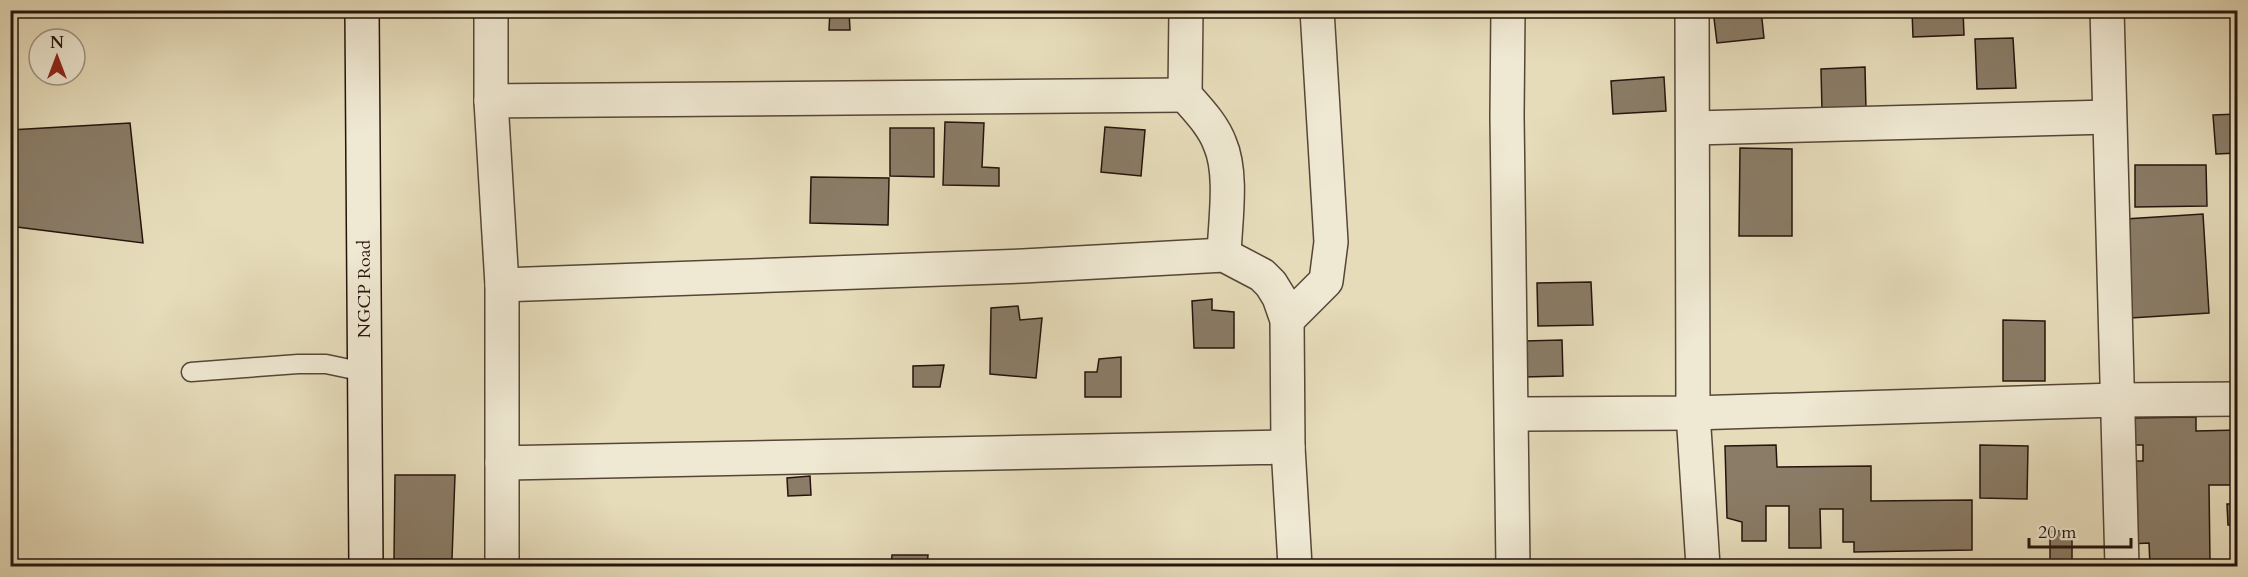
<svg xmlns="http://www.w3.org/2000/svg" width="2248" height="577" font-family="Cardo,serif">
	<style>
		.building { fill: #8a7c67; stroke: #26140d; stroke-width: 1.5 }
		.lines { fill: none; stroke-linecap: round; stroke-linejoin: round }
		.lane-casing { stroke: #564638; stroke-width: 21 }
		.street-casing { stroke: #564638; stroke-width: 36 }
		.secondary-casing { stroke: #26140d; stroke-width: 36 }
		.lane { stroke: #efe8d2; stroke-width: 18 }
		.street { stroke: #efe8d2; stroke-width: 33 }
		.secondary { stroke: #efe8d2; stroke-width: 33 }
		.labels { text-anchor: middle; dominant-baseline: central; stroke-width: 4.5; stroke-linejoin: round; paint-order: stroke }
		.street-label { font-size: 18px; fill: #26140d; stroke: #efe8d2 }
	</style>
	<rect width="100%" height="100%" fill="#e6dcba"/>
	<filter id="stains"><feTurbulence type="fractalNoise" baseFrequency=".00333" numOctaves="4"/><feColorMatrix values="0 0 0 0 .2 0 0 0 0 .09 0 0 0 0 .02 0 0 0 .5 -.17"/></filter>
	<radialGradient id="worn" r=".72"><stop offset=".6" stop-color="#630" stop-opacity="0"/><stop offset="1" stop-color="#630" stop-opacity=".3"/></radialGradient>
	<g class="building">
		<path d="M830,10L849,11L850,30H829Z"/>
		<path d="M1111,10H1155V13L1111,14Z"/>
		<path d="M1713,10H1761L1764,38L1717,43Z"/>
		<path d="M1912,10H1963L1964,35L1913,37Z"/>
		<path d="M2013,38L2016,88L1977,89L1975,39Z"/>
		<path d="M1865,67L1866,111L1822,112L1821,69Z"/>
		<path d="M1664,77L1666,111L1613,114L1611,81Z"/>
		<path d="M2238,114V153L2216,154L2213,115Z"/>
		<path d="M945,122L984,123L982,167L999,168V186L943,185Z"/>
		<path d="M130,123L143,243L17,227L10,130Z"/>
		<path d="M1105,127L1145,130L1141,176L1101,172Z"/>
		<path d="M890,128H934V177L890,176Z"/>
		<path d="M1740,148L1792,149V236H1739Z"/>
		<path d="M2135,165H2206L2207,206L2135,207Z"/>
		<path d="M811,177L889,178L888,225L810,223Z"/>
		<path d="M2203,214L2209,313L2131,318L2125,219Z"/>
		<path d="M1591,282L1593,325L1538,326L1537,283Z"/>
		<path d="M1212,299V310L1234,312V348H1194L1192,301Z"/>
		<path d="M1018,306L1020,320L1042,318L1036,378L990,374L991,308Z"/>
		<path d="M2003,320L2045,321V381H2003Z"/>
		<path d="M1562,340L1563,376L1524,377L1523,341Z"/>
		<path d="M1121,357V397H1085V372H1097L1099,359Z"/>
		<path d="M944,365L940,387H913V366Z"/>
		<path d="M2196,417V431L2238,430V485H2209L2210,562H2238V566H2150L2149,543L2130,544L2129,461H2143V445H2132V418Z"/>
		<path d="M1776,445L1777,467L1871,466V501L1972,500V550L1854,552V542H1843V509H1820L1821,548H1789V506H1766V541H1742V522L1727,518L1725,446Z"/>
		<path d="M1980,445L2028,446L2027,499L1980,498Z"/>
		<path d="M395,475H455L452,559H394Z"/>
		<path d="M810,476L811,495L788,496L787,478Z"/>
		<path d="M2227,504H2238V525H2228Z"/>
		<rect x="2050" y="531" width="22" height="35"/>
		<path d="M892,555H928L927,566H891Z"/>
	</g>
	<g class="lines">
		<defs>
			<path id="lane" d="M191,372L298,364H326L364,372"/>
			<g id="street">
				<path d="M491,10V101L502,285V566"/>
				<path d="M1186,10L1185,95C1198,110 1213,125 1220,144C1233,174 1225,222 1224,255"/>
				<path d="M1508,10L1507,116L1513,566"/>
				<path d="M1692,10L1693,413L1703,566"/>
				<path d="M2107,10L2122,566"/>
				<path d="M491,101L1185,95"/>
				<path d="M1694,128L2109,117"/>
				<path d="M502,285L1023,266L1224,255L1262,275L1271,284L1279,297L1287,320L1288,447"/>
				<path d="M1287,320L1326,281L1331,242L1317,10"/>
				<path d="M1512,414L1693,413L2117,400L2238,399"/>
				<path d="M502,463L1288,447L1295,566"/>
			</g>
			<path id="secondary" d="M362,10L366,566"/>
		</defs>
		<use href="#lane" class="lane-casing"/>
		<use href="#street" class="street-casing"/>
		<use href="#secondary" class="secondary-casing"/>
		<use href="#lane" class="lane"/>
		<use href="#street" class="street"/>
		<use href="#secondary" class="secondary"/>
	</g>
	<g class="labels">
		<g class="street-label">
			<text transform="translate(364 289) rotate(-90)">NGCP Road</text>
		</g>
	</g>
	<rect width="2248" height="577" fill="none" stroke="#e6dcba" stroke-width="36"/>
	<rect x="12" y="12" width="2224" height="553" fill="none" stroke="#26140d" stroke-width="3"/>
	<rect x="18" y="18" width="2212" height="541" fill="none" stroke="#26140d" stroke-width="1.5"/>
	<g transform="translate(57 57)"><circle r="28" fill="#efe8d2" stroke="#9f9383" stroke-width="1.5"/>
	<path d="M0-4.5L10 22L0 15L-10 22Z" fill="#8f2418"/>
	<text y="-9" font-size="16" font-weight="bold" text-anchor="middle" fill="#26140d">N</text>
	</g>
	<path d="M2029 538v9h102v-9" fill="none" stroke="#26140d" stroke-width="3"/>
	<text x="2038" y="538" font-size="18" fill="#26140d" stroke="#efe8d2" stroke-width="4.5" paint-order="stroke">20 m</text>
	<rect width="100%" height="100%" filter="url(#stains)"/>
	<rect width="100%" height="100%" fill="url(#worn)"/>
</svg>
